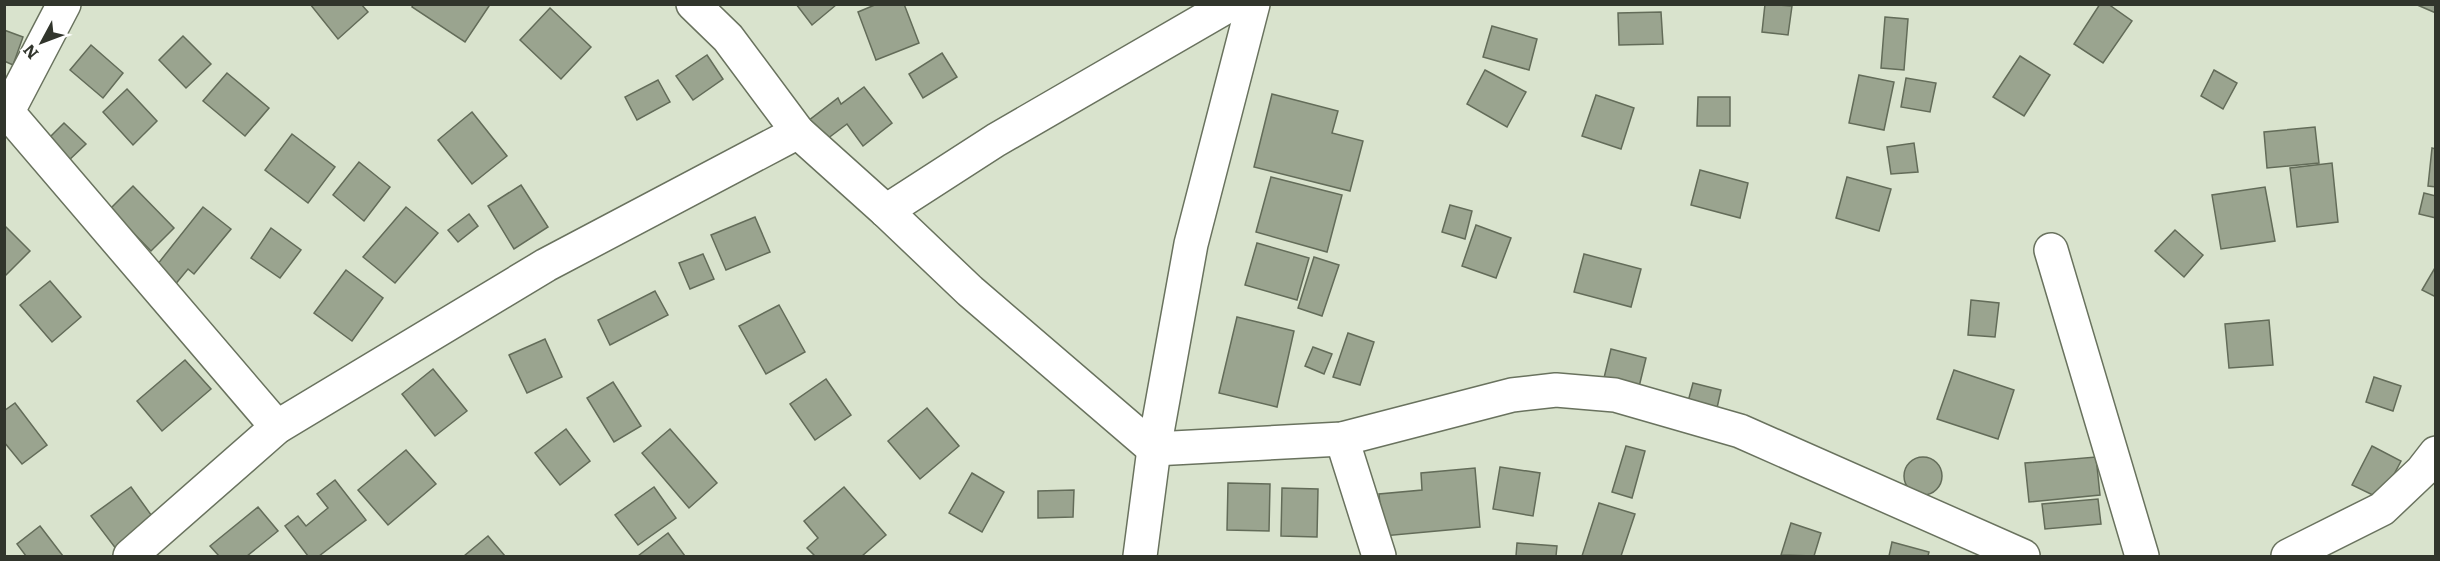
<svg xmlns="http://www.w3.org/2000/svg" width="2440" height="561" font-family="Literata,serif">
	<style>
		.building { fill: #9aa48f; stroke: #636c59; stroke-width: 1.5 }
		.lines { fill: none; stroke-linecap: round; stroke-linejoin: round }
		.minor-casing { stroke: #69725e; stroke-width: 36 }
		.minor { stroke: #fff; stroke-width: 33 }
	</style>
	<rect width="100%" height="100%" fill="#d9e3cd"/>
	<g class="building">
		<path d="M310,4H361L368,12L338,39Z"/>
		<path d="M413,4H487L489,6L465,42L412,7Z"/>
		<path d="M796,4H836V5L812,25Z"/>
		<path d="M877,4H904L919,43L876,60L858,12Z"/>
		<path d="M1765,4L1792,6L1788,35L1762,32Z"/>
		<path d="M2100,4H2108L2132,21L2103,63L2074,44Z"/>
		<path d="M2415,4H2436V13Z"/>
		<path d="M550,8L591,47L561,79L520,40Z"/>
		<path d="M1661,12L1663,44L1619,45L1618,13Z"/>
		<path d="M1885,17L1908,19L1904,70L1881,68Z"/>
		<path d="M1492,26L1537,39L1529,70L1483,57Z"/>
		<path d="M4,30L23,37L13,65L4,61Z"/>
		<path d="M183,36L211,64L186,88L159,60Z"/>
		<path d="M91,45L123,73L103,98L70,70Z"/>
		<path d="M942,53L957,77L923,98L909,74Z"/>
		<path d="M707,55L723,79L693,100L676,76Z"/>
		<path d="M2020,56L2050,75L2024,116L1993,97Z"/>
		<path d="M1485,70L1526,92L1507,127L1467,104Z"/>
		<path d="M2214,70L2237,83L2223,109L2201,96Z"/>
		<path d="M227,73L269,108L245,136L203,101Z"/>
		<path d="M1859,75L1894,82L1884,130L1849,123Z"/>
		<path d="M1906,78L1936,83L1930,112L1901,107Z"/>
		<path d="M658,80L670,102L637,120L625,97Z"/>
		<path d="M864,87L892,123L863,146L847,124L823,142L808,121L838,98L841,104Z"/>
		<path d="M127,89L157,121L133,145L103,112Z"/>
		<path d="M1272,94L1338,111L1332,133L1363,141L1350,191L1254,167Z"/>
		<path d="M1596,95L1634,108L1621,149L1582,136Z"/>
		<path d="M1698,97H1730V126H1697Z"/>
		<path d="M472,112L507,156L472,184L438,140Z"/>
		<path d="M64,123L86,144L66,163L45,142Z"/>
		<path d="M2315,127L2319,163L2267,168L2264,132Z"/>
		<path d="M292,134L335,167L308,203L265,170Z"/>
		<path d="M1914,143L1918,172L1891,174L1887,147Z"/>
		<path d="M2432,148L2436,149V187L2428,186Z"/>
		<path d="M359,162L390,187L364,221L333,195Z"/>
		<path d="M2332,163L2338,222L2297,227L2290,168Z"/>
		<path d="M1700,170L1748,183L1740,218L1691,205Z"/>
		<path d="M1271,177L1342,195L1327,252L1256,232Z"/>
		<path d="M1847,177L1891,189L1879,231L1836,218Z"/>
		<path d="M521,185L548,227L514,249L488,206Z"/>
		<path d="M133,186L174,228L151,251L110,209Z"/>
		<path d="M2265,187L2275,241L2221,249L2212,195Z"/>
		<path d="M2424,193L2436,196V218L2419,214Z"/>
		<path d="M1450,205L1472,211L1465,239L1442,232Z"/>
		<path d="M203,207L231,229L194,274L188,269L174,286L153,270Z"/>
		<path d="M406,207L438,233L395,283L363,257Z"/>
		<path d="M469,214L478,226L458,242L448,230Z"/>
		<path d="M755,217L770,252L726,270L711,235Z"/>
		<path d="M4,225L30,251L4,277Z"/>
		<path d="M1476,225L1511,238L1496,278L1462,266Z"/>
		<path d="M271,228L301,250L280,278L251,258Z"/>
		<path d="M2175,230L2203,255L2184,277L2155,251Z"/>
		<path d="M1257,243L1309,258L1297,300L1245,285Z"/>
		<path d="M703,254L714,279L690,289L679,263Z"/>
		<path d="M1584,254L1641,269L1631,307L1574,292Z"/>
		<path d="M1314,257L1339,265L1322,316L1298,308Z"/>
		<path d="M2436,266V297L2422,290Z"/>
		<path d="M346,270L383,298L352,341L314,313Z"/>
		<path d="M50,281L81,317L52,342L20,305Z"/>
		<path d="M655,291L668,315L610,345L598,320Z"/>
		<path d="M1971,300L1999,303L1995,337L1968,335Z"/>
		<path d="M779,305L805,352L766,374L739,326Z"/>
		<path d="M1237,317L1294,331L1277,407L1219,393Z"/>
		<path d="M2269,320L2273,365L2229,368L2225,324Z"/>
		<path d="M1348,333L1374,342L1360,385L1333,377Z"/>
		<path d="M545,339L562,377L527,393L509,355Z"/>
		<path d="M1313,347L1332,354L1324,374L1305,366Z"/>
		<path d="M1611,349L1646,358L1638,391L1603,382Z"/>
		<path d="M185,360L211,389L162,431L137,401Z"/>
		<path d="M433,369L467,411L435,436L402,394Z"/>
		<path d="M1954,370L2014,390L1998,439L1937,419Z"/>
		<path d="M2374,377L2401,386L2393,411L2366,402Z"/>
		<path d="M826,379L851,415L815,440L790,404Z"/>
		<path d="M613,382L641,426L614,442L587,398Z"/>
		<path d="M1693,383L1721,390L1715,417L1686,409Z"/>
		<path d="M15,403L47,445L22,464L4,442V411Z"/>
		<path d="M927,408L959,446L920,479L888,441Z"/>
		<path d="M566,429L590,461L560,485L535,453Z"/>
		<path d="M670,429L717,483L689,508L642,453Z"/>
		<path d="M1626,446L1645,451L1632,498L1612,492Z"/>
		<path d="M2372,446L2401,461L2381,499L2352,485Z"/>
		<path d="M406,450L436,484L388,525L358,490Z"/>
		<path d="M2096,457L2100,495L2029,502L2025,463Z"/>
		<circle cx="1923" cy="476" r="19"/>
		<path d="M1500,467L1540,473L1533,516L1493,509Z"/>
		<path d="M1475,468L1480,527L1383,536L1379,494L1422,490L1421,473Z"/>
		<path d="M972,473L1004,492L982,532L949,513Z"/>
		<path d="M335,480L366,520L319,556H308L285,526L298,516L306,526L328,508L317,494Z"/>
		<path d="M1228,483L1270,484L1269,531L1227,530Z"/>
		<path d="M131,487L159,526L120,554L91,516Z"/>
		<path d="M654,487L676,518L638,545L615,515Z"/>
		<path d="M844,487L886,535L862,556H815L807,548L818,538L804,521Z"/>
		<path d="M1282,488L1318,489L1317,537L1281,536Z"/>
		<path d="M1074,490L1073,517L1038,518V491Z"/>
		<path d="M2098,499L2101,524L2045,529L2042,504Z"/>
		<path d="M1599,503L1635,514L1621,556H1582Z"/>
		<path d="M258,507L278,531L247,556H219L210,546Z"/>
		<path d="M1791,523L1821,533L1814,556L1781,555Z"/>
		<path d="M40,526L63,556H26L17,544Z"/>
		<path d="M668,533L685,556H638Z"/>
		<path d="M488,536L505,556H464Z"/>
		<path d="M1892,542L1929,552L1928,556H1889Z"/>
		<path d="M1517,543L1557,546L1556,556H1516Z"/>
	</g>
	<g class="lines">
		<defs>
			<g id="minor">
				<path d="M693,4L728,38L798,132L886,211L970,291L1154,449L1342,439L1512,395L1556,390L1615,395L1740,431L2023,556"/>
				<path d="M4,108L277,427"/>
				<path d="M8,111L64,4"/>
				<path d="M886,211L996,140L1231,4"/>
				<path d="M2051,250L2142,556"/>
				<path d="M1342,439L1379,556"/>
				<path d="M130,556L277,427L546,265L798,132"/>
				<path d="M1140,556L1154,449L1191,244L1253,4"/>
				<path d="M2288,556L2382,509L2422,471L2436,453"/>
			</g>
		</defs>
		<use href="#minor" class="minor-casing"/>
		<use href="#minor" class="minor"/>
	</g>
	<rect width="2440" height="561" fill="none" stroke="#31352c" stroke-width="12"/>
	<g transform="translate(42 42) rotate(229)" stroke="#ffffff" stroke-width="4.5" paint-order="stroke">
	<path d="M0-4.5L10 22L0 15L-10 22Z" fill="#31352c"/>
	<text y="-9" font-size="16" font-weight="bold" text-anchor="middle" fill="#31352c">N</text>
	</g>
</svg>
